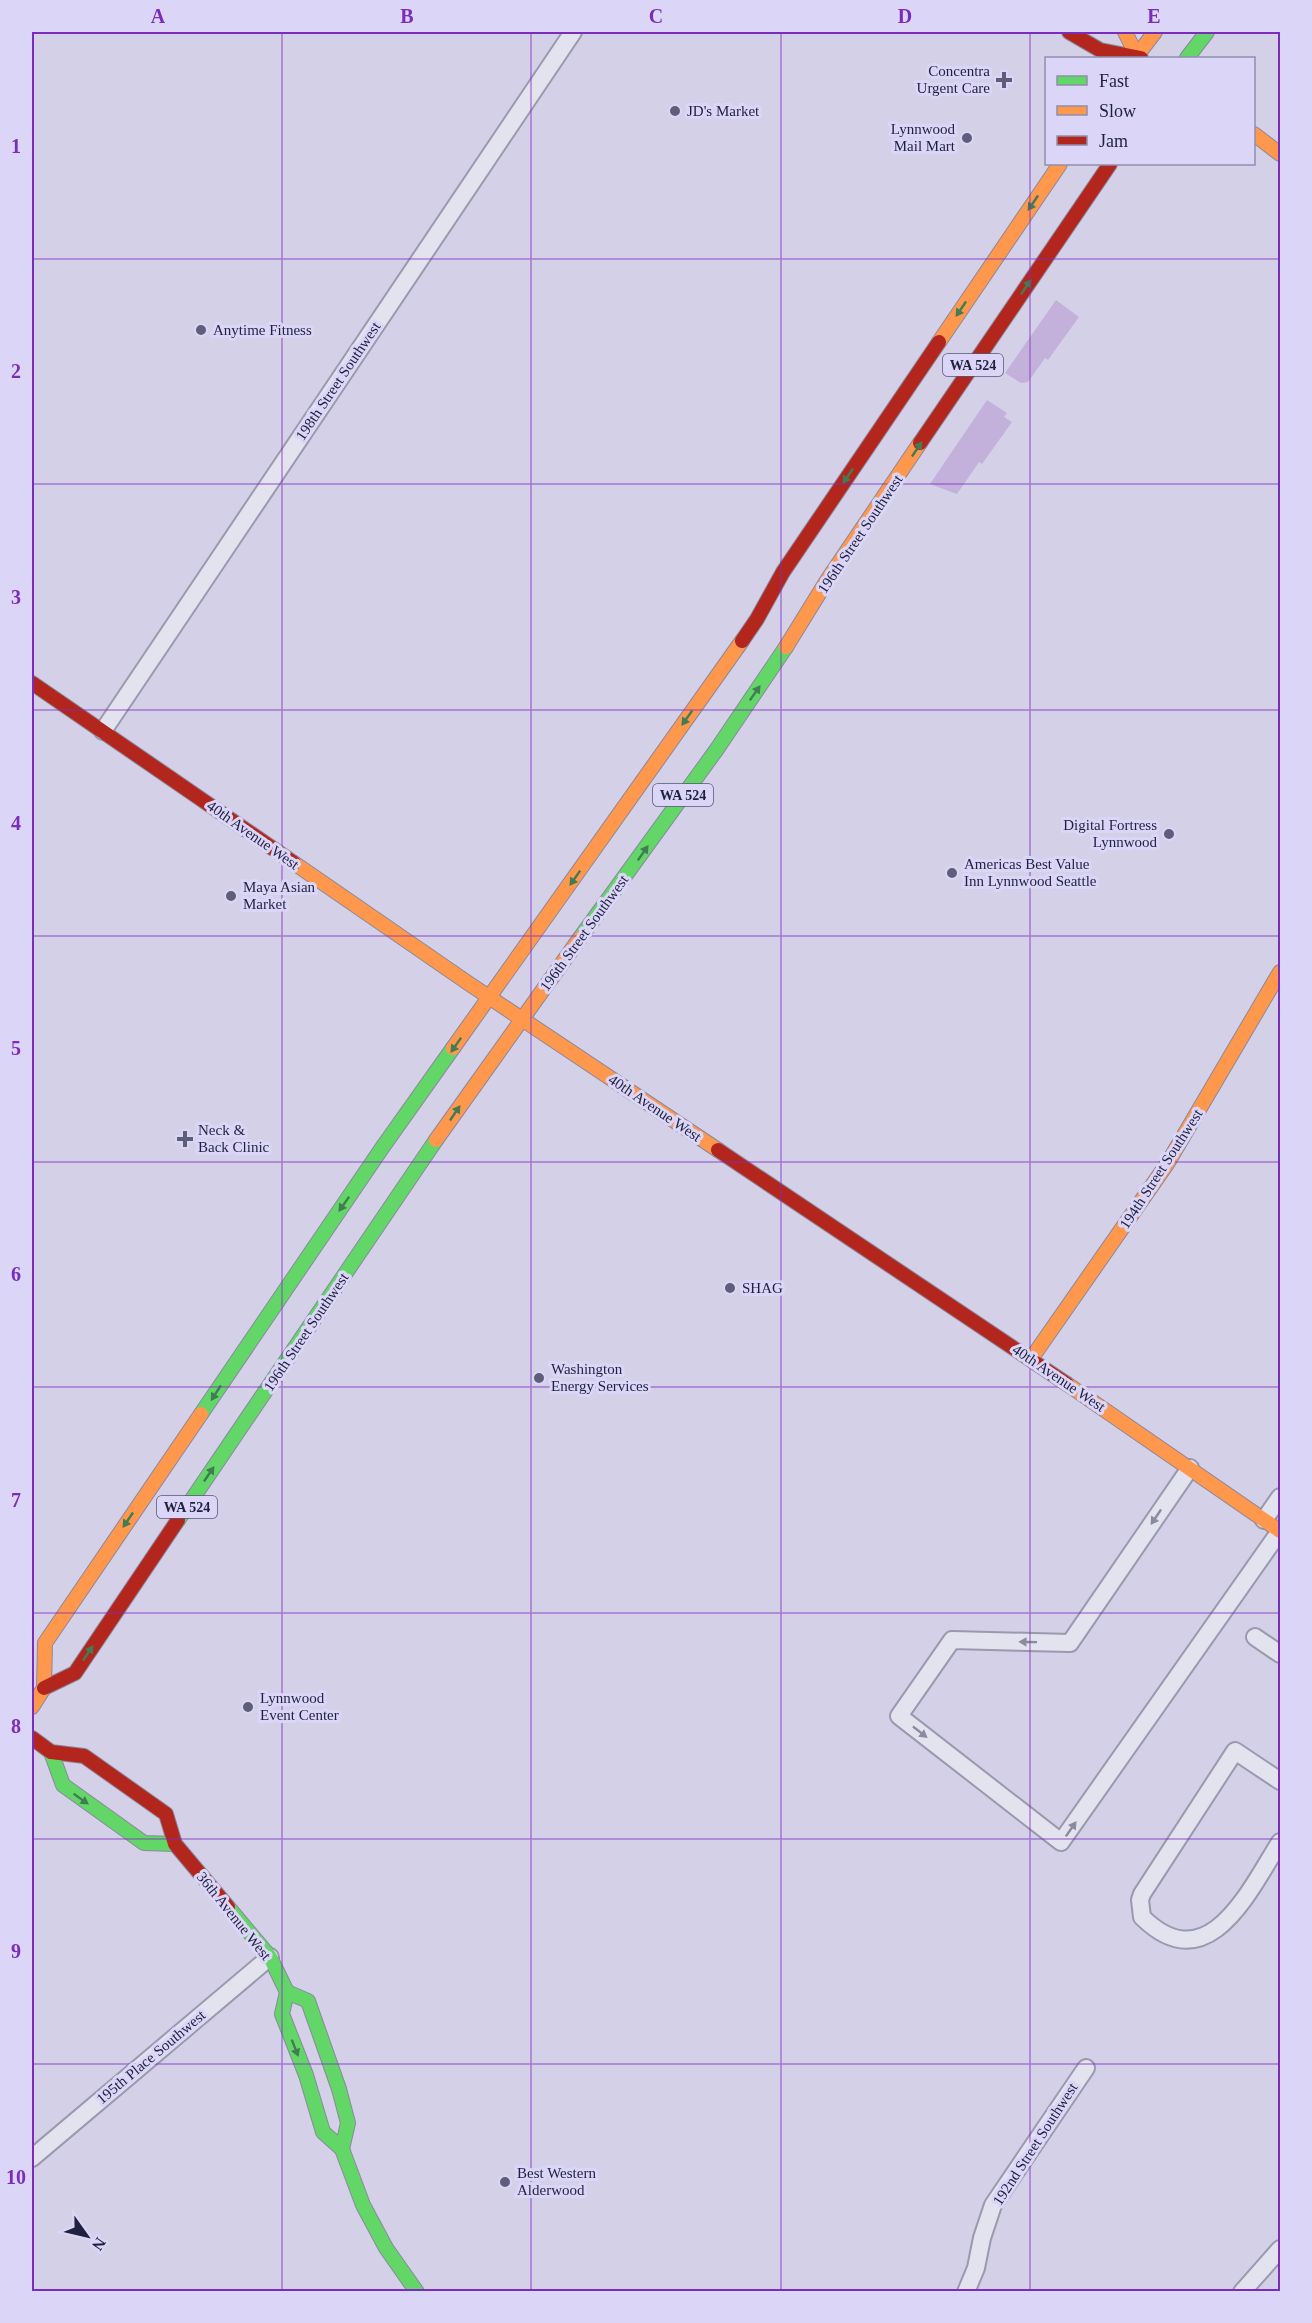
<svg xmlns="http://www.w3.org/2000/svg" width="1312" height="2323" font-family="Georgia,serif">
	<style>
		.green { fill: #c4b1db }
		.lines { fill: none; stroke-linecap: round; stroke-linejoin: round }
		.street-casing { stroke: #9a99ae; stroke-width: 20 }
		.fast-casing { stroke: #8a899d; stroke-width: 16 }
		.slow-casing { stroke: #8a899d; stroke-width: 16 }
		.jam-casing { stroke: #8a899d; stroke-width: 16 }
		.street { stroke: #e3e2ef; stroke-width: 16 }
		.fast { stroke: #63d668; stroke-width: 14 }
		.slow { stroke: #ff974d; stroke-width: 14 }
		.jam { stroke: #b3261e; stroke-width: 14 }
		.oneway { fill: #417c53 }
		.oneway2 { fill: #8b8b9f }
		.grid { fill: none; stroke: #7b2cbf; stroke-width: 1.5; stroke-opacity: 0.55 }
		.poi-dot { fill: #5e5e7a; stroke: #dbd6f8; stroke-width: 2 }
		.labels { text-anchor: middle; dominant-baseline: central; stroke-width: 6; stroke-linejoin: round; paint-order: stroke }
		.shield { fill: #dbd6f8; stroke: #575776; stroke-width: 1.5 }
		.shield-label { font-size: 14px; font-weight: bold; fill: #1f213e }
		.poi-label { font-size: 15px; fill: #1f213e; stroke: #dbd6f8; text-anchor: start }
		.street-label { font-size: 15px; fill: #1f213e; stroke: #dbd6f8 }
		.neatline { fill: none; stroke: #7b2cbf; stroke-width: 2 }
		.grid-label { font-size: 20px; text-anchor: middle; font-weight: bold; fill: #7b2cbf }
	</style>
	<rect width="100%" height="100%" fill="#d3d0e8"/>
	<g class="green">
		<path d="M1056,300L1079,317L1048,360L1045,358L1028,382L1021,383L1005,373Z"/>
		<path d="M987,400L1007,413L1004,417L1012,422L982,464L979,462L957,494L930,484Z"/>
	</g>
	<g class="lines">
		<defs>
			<g id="street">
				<path d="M103,731L573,32"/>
				<path d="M1190,1468L1070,1643L952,1640L899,1716L1061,1842L1280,1531"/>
				<path d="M1264,1520L1280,1497"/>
				<path d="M1255,1637L1280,1654"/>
				<path d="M1280,1781L1235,1751L1142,1894L1140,1900L1142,1917C1208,1982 1249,1891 1280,1842"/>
				<path d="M32,2158L270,1957"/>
				<path d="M966,2292L976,2268L982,2238L993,2205L1086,2068"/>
				<path d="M1242,2292L1280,2249"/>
			</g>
			<g id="fast">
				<path d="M1187,58L1207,32"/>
				<path d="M580,938L717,749L786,647"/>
				<path d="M201,1414L382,1148L453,1048"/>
				<path d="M178,1520L436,1140"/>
				<path d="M51,1752L63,1785L144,1843L175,1844"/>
				<path d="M228,1907L270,1957L287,1992L282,2014L306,2075L323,2132L342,2149L363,2205L386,2248L417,2292"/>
				<path d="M287,1992L308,2001L339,2089L348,2123L342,2149"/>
			</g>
			<g id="slow">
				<path d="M1125,32L1137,56"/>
				<path d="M1135,58L1155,32"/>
				<path d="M1254,134L1280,154"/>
				<path d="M939,342L1060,164"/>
				<path d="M786,647L828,579L920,443"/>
				<path d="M294,863L468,983L718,1150"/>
				<path d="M453,1048L742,641"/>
				<path d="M436,1140L580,938"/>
				<path d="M1031,1359L1167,1164L1280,972"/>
				<path d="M1067,1384L1280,1531"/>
				<path d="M32,1707L44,1688L45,1643L201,1414"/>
			</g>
			<g id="jam">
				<path d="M1069,32L1100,50L1141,58"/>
				<path d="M920,443L1110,164"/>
				<path d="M742,641L757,619L783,572L939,342"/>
				<path d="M32,683L294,863"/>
				<path d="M718,1150L1067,1384"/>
				<path d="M44,1688L75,1673L178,1520"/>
				<path d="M32,1738L51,1752L84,1756L166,1814L175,1844L228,1907"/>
			</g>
		</defs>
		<use href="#street" class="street-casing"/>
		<use href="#fast" class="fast-casing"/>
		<use href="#slow" class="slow-casing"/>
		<use href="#jam" class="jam-casing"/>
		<use href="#street" class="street"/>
		<use href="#fast" class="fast"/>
		<use href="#slow" class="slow"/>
		<use href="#jam" class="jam"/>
	</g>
	<defs><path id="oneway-solid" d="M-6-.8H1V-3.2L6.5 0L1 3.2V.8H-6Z" transform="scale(1.5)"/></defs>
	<g class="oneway">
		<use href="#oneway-solid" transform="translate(1033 203) rotate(124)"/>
		<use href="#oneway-solid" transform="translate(1026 287) rotate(-56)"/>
		<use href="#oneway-solid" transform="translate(961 309) rotate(124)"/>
		<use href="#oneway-solid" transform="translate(917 449) rotate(-56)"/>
		<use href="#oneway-solid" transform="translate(848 476) rotate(124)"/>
		<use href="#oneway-solid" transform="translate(755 693) rotate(-55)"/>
		<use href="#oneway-solid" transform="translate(687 718) rotate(125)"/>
		<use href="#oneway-solid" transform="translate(643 853) rotate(-55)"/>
		<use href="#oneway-solid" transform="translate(575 878) rotate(125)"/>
		<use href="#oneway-solid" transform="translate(456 1045) rotate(125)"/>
		<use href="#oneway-solid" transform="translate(455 1113) rotate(-56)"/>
		<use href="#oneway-solid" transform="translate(344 1204) rotate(125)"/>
		<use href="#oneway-solid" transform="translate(216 1393) rotate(123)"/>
		<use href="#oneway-solid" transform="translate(209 1474) rotate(-56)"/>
		<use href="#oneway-solid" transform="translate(128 1520) rotate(124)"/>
		<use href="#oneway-solid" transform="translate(88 1653) rotate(-56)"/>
		<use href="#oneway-solid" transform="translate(81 1799) rotate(35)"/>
		<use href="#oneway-solid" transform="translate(295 2048) rotate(69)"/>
	</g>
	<g class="oneway2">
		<use href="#oneway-solid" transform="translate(1156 1517) rotate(124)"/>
		<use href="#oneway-solid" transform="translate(1028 1642) rotate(-179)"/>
		<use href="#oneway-solid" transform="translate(920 1732) rotate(38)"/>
		<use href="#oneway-solid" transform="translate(1071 1829) rotate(-55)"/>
	</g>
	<path class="grid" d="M282,32V2292M531,32V2292M781,32V2292M1030,32V2292M32,259H1280M32,484H1280M32,710H1280M32,936H1280M32,1162H1280M32,1387H1280M32,1613H1280M32,1839H1280M32,2064H1280"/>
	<g class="poi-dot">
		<path d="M1001 71h6v6h6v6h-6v6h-6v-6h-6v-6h6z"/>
		<circle cx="675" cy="111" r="6"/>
		<circle cx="967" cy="138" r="6"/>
		<circle cx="201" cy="330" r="6"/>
		<circle cx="1169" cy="834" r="6"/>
		<circle cx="952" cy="873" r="6"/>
		<circle cx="231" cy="896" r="6"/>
		<path d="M182 1130h6v6h6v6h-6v6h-6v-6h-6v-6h6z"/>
		<circle cx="730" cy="1288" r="6"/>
		<circle cx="539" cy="1378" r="6"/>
		<circle cx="248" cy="1707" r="6"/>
		<circle cx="505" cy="2182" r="6"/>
	</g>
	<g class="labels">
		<g class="shield">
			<rect x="943" y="354" width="60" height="22" rx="4.5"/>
			<rect x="653" y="784" width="60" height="22" rx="4.5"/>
			<rect x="157" y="1496" width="60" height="22" rx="4.5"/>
		</g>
		<g class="shield-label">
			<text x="973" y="365">WA 524</text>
			<text x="683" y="795">WA 524</text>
			<text x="187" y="1507">WA 524</text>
		</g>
		<g class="poi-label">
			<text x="990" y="71" text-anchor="end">Concentra<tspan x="990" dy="17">Urgent Care</tspan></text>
			<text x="687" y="111">JD's Market</text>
			<text x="955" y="129" text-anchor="end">Lynnwood<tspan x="955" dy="17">Mail Mart</tspan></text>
			<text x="213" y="330">Anytime Fitness</text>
			<text x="1157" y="825" text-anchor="end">Digital Fortress<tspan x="1157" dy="17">Lynnwood</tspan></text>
			<text x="964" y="864">Americas Best Value<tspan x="964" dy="17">Inn Lynnwood Seattle</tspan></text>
			<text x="243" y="887">Maya Asian<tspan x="243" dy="17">Market</tspan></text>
			<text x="198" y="1130">Neck &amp;<tspan x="198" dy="17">Back Clinic</tspan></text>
			<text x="742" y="1288">SHAG</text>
			<text x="551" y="1369">Washington<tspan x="551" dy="17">Energy Services</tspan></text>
			<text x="260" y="1698">Lynnwood<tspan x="260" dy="17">Event Center</tspan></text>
			<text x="517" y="2173">Best Western<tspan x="517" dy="17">Alderwood</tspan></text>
		</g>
		<g class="street-label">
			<text transform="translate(338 381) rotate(-56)">198th Street Southwest</text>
			<text transform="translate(860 534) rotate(-56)">196th Street Southwest</text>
			<text transform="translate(253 835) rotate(35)">40th Avenue West</text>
			<text transform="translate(584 933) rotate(-54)">196th Street Southwest</text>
			<text transform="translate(655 1108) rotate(34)">40th Avenue West</text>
			<text transform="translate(1161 1169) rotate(-57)">194th Street Southwest</text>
			<text transform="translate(306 1332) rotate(-56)">196th Street Southwest</text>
			<text transform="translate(1059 1378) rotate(34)">40th Avenue West</text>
			<text transform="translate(234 1916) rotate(51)">36th Avenue West</text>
			<text transform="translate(151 2057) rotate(-40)">195th Place Southwest</text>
			<text transform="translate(1035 2144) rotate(-57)">192nd Street Southwest</text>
		</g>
	</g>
	<rect width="1312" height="2323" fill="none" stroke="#dbd6f8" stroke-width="66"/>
	<rect x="1045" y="57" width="210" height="108" fill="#dbd6f8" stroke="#908eae" stroke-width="1.5"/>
	<rect x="1057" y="76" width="30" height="9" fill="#63d668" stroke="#908eae" stroke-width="1.5"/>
	<text x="1099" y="87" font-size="18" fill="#1f213e">Fast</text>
	<rect x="1057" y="106" width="30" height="9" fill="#ff974d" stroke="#908eae" stroke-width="1.5"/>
	<text x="1099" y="117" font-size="18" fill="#1f213e">Slow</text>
	<rect x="1057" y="136" width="30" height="9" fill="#b3261e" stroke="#908eae" stroke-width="1.5"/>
	<text x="1099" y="147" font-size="18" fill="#1f213e">Jam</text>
	<g transform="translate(87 2236) rotate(124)" stroke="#dbd6f8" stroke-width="4.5" paint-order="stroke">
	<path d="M0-4.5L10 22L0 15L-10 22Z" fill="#1f213e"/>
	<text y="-9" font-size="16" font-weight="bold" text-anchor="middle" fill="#1f213e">N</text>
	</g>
	<rect x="33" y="33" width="1246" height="2257" class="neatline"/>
	<g class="grid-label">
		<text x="158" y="23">A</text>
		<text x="407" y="23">B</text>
		<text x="656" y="23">C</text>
		<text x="905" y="23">D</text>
		<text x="1154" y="23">E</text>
		<text x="16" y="153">1</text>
		<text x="16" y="378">2</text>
		<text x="16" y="604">3</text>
		<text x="16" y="830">4</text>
		<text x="16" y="1055">5</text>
		<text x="16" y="1281">6</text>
		<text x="16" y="1507">7</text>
		<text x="16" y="1733">8</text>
		<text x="16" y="1958">9</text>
		<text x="16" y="2184">10</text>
	</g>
</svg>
